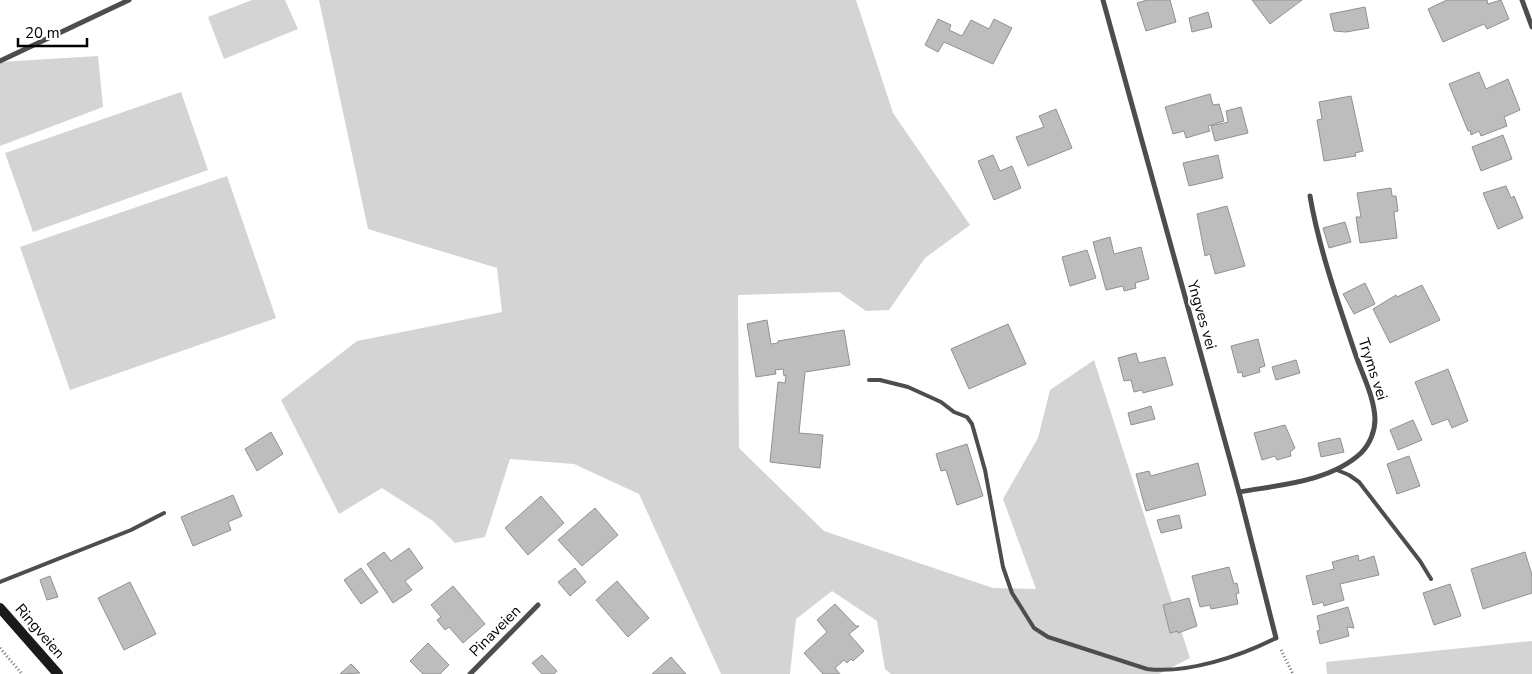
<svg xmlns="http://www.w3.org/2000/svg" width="1532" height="674" font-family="'Nunito Sans',sans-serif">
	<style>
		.green { fill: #d4d4d4 }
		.building { fill: #bdbdbd; stroke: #919191 }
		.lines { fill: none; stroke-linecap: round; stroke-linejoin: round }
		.path { stroke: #6f6f6f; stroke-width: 3; stroke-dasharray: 1 2.5; stroke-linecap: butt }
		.service { stroke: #4d4d4d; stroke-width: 4 }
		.minor { stroke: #4d4d4d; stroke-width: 5 }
		.secondary { stroke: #1a1a1a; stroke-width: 10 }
		.labels { text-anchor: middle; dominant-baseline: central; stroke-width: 4.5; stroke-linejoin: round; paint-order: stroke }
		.street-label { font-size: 15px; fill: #000; stroke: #fff }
	</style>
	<rect width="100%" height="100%" fill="#fff"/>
	<g class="green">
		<path d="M252,0H285L298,29L224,59L208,17Z"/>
		<path d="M319,0H856L893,113L970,225L925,258L889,310L866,311L839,292L738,295L739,448L824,531L993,588L1036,589L1003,499L1038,438L1050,390L1094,360L1190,658L1159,674H891L885,669L877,621L832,591L796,619L790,674H721L639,494L574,464L510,459L485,537L455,543L433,521L382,488L339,514L281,400L357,341L502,312L497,268L368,229Z"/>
		<path d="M98,56L103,107L0,146V62Z"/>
		<path d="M181,92L208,170L33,232L5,153Z"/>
		<path d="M227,176L276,318L70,390L20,247Z"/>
		<path d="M1532,641V674H1327L1326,662Z"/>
	</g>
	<g class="building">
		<path d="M1147,0H1170L1176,22L1146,31L1137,3Z"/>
		<path d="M1252,0H1302L1270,24Z"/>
		<path d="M1447,0H1487L1488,4L1501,0L1509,19L1487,29L1484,24L1443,42L1428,9Z"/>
		<path d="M1365,7L1369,28L1346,32L1334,31L1330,14Z"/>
		<path d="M1208,12L1212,27L1192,32L1189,18Z"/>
		<path d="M938,19L951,25L949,30L962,36L971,20L989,29L994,19L1012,28L993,64L944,42L938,52L925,45Z"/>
		<path d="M1479,72L1486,89L1508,79L1520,110L1504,117L1507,126L1481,136L1479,131L1471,135L1470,130L1468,131L1449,84Z"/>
		<path d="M1210,94L1213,105L1219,104L1224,121L1208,126L1210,131L1186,138L1184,131L1173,134L1165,107Z"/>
		<path d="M1351,96L1363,151L1355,153L1356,156L1324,161L1317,120L1322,119L1319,102Z"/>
		<path d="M1241,107L1248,133L1215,141L1211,126L1228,122L1226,111Z"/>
		<path d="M1056,109L1072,148L1028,166L1016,137L1044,127L1039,116Z"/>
		<path d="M1503,135L1512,159L1481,171L1472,147Z"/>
		<path d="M993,155L1000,171L1012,166L1021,188L994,200L978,161Z"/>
		<path d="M1218,155L1223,178L1189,186L1183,163Z"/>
		<path d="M1506,186L1511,198L1514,196L1523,218L1498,229L1483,193Z"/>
		<path d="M1391,188L1392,196H1396L1398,211L1394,212L1397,238L1360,243L1356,217H1361L1357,193Z"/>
		<path d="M1227,206L1245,266L1215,274L1210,254L1205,256L1197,214Z"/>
		<path d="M1345,222L1351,242L1329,248L1323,228Z"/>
		<path d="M1110,237L1114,254L1141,247L1149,279L1135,283L1136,288L1124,291L1123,286L1106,290L1093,242Z"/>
		<path d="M1087,250L1096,278L1070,286L1062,257Z"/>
		<path d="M1365,283L1375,304L1354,314L1343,294Z"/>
		<path d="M1422,285L1440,320L1390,343L1373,309L1396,295L1397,297Z"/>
		<path d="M767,320L771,344L778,343V341L844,330L850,365L805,372L799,433L823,435L820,468L770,462L778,382L785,383L786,375L784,376L783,369L775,370L776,374L756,377L747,324Z"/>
		<path d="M1008,324L1026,364L969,389L951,349Z"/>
		<path d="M1258,339L1265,366L1259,368L1260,372L1243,377L1242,372L1238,373L1231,346Z"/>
		<path d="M1136,353L1139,363L1165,357L1173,385L1143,393L1142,390L1134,392L1131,380L1124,381L1118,358Z"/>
		<path d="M1296,360L1300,373L1276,380L1272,367Z"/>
		<path d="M1448,369L1468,421L1452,428L1448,419L1432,425L1415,382Z"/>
		<path d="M1151,406L1155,419L1131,425L1128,413Z"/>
		<path d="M1413,420L1422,440L1398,450L1390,430Z"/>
		<path d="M1285,425L1295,448L1290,452L1291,456L1277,460L1275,456L1262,460L1254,433Z"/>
		<path d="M271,432L283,454L257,471L245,449Z"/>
		<path d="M1340,438L1344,452L1321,457L1318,443Z"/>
		<path d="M967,444L983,496L957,505L946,470L941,471L936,454Z"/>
		<path d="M1409,456L1420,486L1397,494L1387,464Z"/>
		<path d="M1198,463L1206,495L1146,511L1136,474L1149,471L1151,476Z"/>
		<path d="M233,495L242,516L228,522L231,530L193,546L181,517Z"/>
		<path d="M541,496L564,523L528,555L505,528Z"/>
		<path d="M595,508L618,535L582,566L558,540Z"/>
		<path d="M1179,515L1182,528L1161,533L1157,520Z"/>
		<path d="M409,548L423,568L405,581L412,590L393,603L367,564L384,552L391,561Z"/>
		<path d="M1525,552L1532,575V593L1483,609L1471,569Z"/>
		<path d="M1358,555L1359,561L1374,556L1379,575L1340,584L1344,600L1324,606L1323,602L1313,605L1306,576L1334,569L1332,562Z"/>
		<path d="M1229,567L1234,584L1237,583L1239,593L1236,594L1238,604L1211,609L1210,605L1200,607L1192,576Z"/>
		<path d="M361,568L378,592L361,604L344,580Z"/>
		<path d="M575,568L586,582L570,596L558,582Z"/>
		<path d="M50,576L58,597L47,600L40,580Z"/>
		<path d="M617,581L649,618L628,637L596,600Z"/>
		<path d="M130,582L156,634L124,650L98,598Z"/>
		<path d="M1450,584L1461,616L1434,625L1423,593Z"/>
		<path d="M453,586L485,624L463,643L449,627L445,630L437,620L441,617L431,605Z"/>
		<path d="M1189,598L1197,626L1178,633V631L1170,633L1163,605Z"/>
		<path d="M835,604L856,626H859L849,634L864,651L853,661L851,659L847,663L844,660L835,668L840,674H823L804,653L827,632L817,620Z"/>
		<path d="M1348,607L1354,628L1347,627L1349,636L1320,644L1317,631L1320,630L1317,616Z"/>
		<path d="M428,643L449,665L440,674H423L410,661Z"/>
		<path d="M542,655L557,671L554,674H542L532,663Z"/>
		<path d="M671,657L686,674H652Z"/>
		<path d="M351,664L360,673L340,674Z"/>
	</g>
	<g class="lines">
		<g class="path">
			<path d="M0,648L22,674"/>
			<path d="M1281,650L1293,674"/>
		</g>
		<g class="service">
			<path d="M869,380H880L908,387L941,402L954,412L967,417L972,424L985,470L1003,567L1012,593L1034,628L1048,637L1147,669C1187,674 1241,656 1276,638"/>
			<path d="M1337,470L1349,475L1359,482L1420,561L1431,579"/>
			<path d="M0,582L131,530L164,513"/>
		</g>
		<g class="minor">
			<path d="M1103,0L1239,492L1276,638"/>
			<path d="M1522,0L1532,27"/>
			<path d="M0,61L129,0"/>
			<path d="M1239,492C1278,485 1330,482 1361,453C1370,444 1375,431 1375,419C1374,396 1362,374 1355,353C1338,302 1319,249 1310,196"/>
			<path d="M470,674L538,605"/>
		</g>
		<path class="secondary" d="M0,608L58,674"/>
	</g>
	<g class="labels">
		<g class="street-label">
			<text transform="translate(1202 315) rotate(74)">Yngves vei</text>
			<text transform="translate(1373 369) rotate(72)">Tryms vei</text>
			<text transform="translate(40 631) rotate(49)">Ringveien</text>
			<text transform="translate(495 631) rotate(-45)">Pinaveien</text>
		</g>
	</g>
	<path d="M18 38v8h69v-8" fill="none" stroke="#000000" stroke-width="2.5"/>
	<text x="25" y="38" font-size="15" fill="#000000" stroke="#ffffff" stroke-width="4" paint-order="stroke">20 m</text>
</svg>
